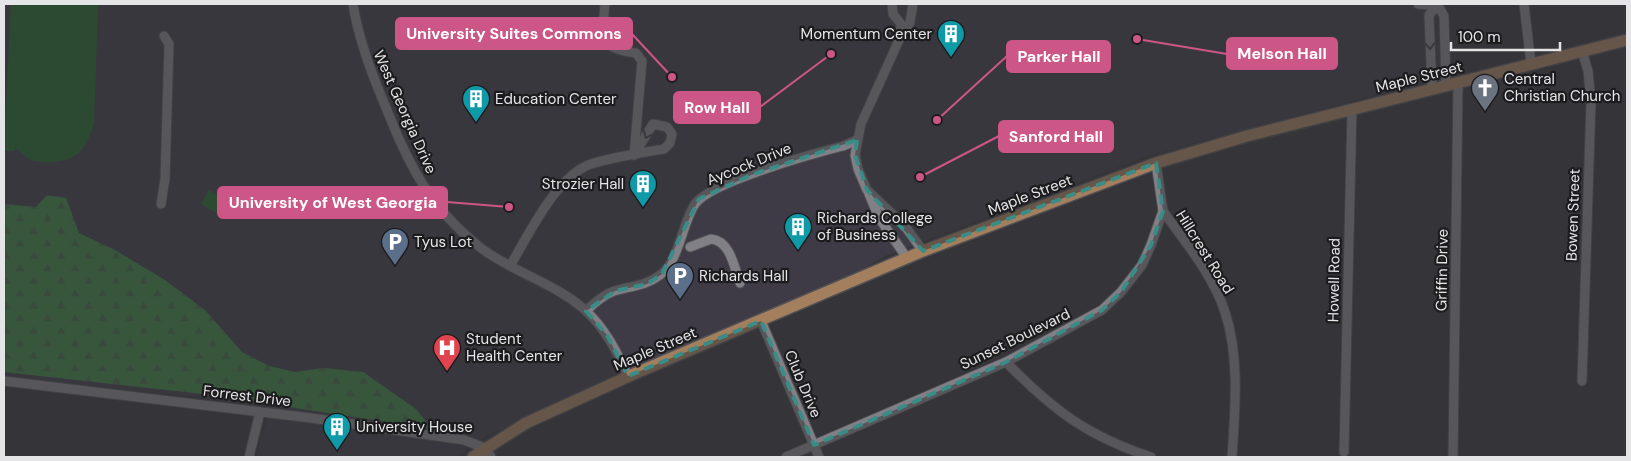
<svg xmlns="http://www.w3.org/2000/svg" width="1631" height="461" font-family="'DM Sans',sans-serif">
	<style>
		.built { fill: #3e3b46 }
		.green { fill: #23632c }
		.forest { fill: url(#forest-firs) }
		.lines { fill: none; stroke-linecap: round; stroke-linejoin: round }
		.minor-casing { stroke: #515054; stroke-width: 11 }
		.major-casing { stroke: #515054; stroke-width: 14 }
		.minor { stroke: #818086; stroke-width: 9 }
		.major { stroke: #a37f5e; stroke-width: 11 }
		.oneway { stroke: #3f3f42 }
		.marked { fill: none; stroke: #3a8c86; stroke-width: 4; stroke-dasharray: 10 6; stroke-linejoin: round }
		.labels { text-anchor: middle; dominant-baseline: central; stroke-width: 4.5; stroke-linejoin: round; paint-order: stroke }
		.poi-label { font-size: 15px; fill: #e5e5e8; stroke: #1c1c1e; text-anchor: start }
		.street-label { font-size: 15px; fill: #e5e5e8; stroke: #1c1c1e }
		.leader { fill: none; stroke: #cc5685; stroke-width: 2 }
		.callout-dot { fill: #cc5685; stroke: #1c1c1e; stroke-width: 2 }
		.callout { fill: #cc5685; stroke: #cc5685; stroke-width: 2 }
		.callout-label { font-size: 16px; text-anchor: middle; font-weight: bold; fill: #fff }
	</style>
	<defs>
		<pattern id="forest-firs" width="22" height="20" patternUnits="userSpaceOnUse" patternTransform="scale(1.25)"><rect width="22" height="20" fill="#3a7f42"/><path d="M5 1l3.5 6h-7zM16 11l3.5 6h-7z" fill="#3f6544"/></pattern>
	</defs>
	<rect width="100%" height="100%" fill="#353439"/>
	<path class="built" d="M4,4H1447L1449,75L1147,156L883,257L856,274L484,437L456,457H256L271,405L4,377Z"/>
	<g class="green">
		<path d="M11,4H98L94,123C88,147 76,163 49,162C43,162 36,162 30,160C25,157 20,151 15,147V151H4Z"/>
		<path d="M209,190L232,203L224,217L201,204Z"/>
	</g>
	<path class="forest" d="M47,195L66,198L79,233L115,250L165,280L205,310L242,352L269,366L295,372L323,368L363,372L416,409L432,429L212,395L4,372V204L36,207Z"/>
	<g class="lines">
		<defs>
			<g id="minor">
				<path d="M353,4C358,37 369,67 382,98C407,160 426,205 481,248C512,272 555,283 585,310C605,328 617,352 628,376"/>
				<path d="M605,4C602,36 599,49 636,53L642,61L634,155"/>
				<path d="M892,4L893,14L901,24L900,37"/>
				<path d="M913,4L910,22L900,38L861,124L855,155L858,169L867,190L905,226L923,251"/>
				<path d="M1418,4L1437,6"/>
				<path d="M1437,4L1444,16L1446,86"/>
				<path d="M1524,4L1531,64"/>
				<path d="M1432,89L1429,15L1437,6"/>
				<path d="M869,194L879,218L907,258"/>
				<path d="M161,204L165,179L169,44L164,36"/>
				<path d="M1163,211C1185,242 1213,275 1225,312C1240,358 1235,410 1232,457"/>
				<path d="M690,247L711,239C731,241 734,268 740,283"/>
				<path d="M510,266C528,236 556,176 591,164C614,157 640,153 664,149L670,143L672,134L667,127L653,124L634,155"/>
				<path d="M586,311C594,303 603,295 614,291C630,286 646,286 660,275C679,262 682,223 695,204C710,182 815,153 843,146L857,140"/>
				<path d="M761,321L819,457"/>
				<path d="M1006,362C1053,410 1087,436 1151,457"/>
				<path d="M4,381L311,418L464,440L485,448L491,457"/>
				<path d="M1582,381L1591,102L1588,71L1582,51"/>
				<path d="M1344,452L1352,109"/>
				<path d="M249,457L260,412"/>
				<path d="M786,457L1006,362L1102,310L1121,292L1142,265L1151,245L1163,211L1156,163"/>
				<path d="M1453,457L1458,83"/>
			</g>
			<path id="major" d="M473,457L526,423L636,373L923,251L1156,163L1247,136L1627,40"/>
		</defs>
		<use href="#minor" class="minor-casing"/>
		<use href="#major" class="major-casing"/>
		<use href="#minor" class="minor"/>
		<use href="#major" class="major"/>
	</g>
	<defs><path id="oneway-chevron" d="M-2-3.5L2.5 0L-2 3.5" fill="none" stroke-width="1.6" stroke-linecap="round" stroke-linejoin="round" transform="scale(1.25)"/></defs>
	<g class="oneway">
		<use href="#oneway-chevron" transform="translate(1430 46) rotate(86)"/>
		<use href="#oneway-chevron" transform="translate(647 135) rotate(116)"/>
	</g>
	<path d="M0 0H1631V461H0ZM857,140L855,155L867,190L923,251L1156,163L1163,211L1151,245L1121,292L1102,310L1006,362L814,445L761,321L628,376L607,335L586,311L615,291L647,284L662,274L699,199L751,175Z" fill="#353439" fill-opacity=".55" fill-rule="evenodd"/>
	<path class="marked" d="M857,140L855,155L867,190L923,251L1156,163L1163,211L1151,245L1121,292L1102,310L1006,362L814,445L761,321L628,376L607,335L586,311L615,291L647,284L662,274L699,199L751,175Z"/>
	<defs>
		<symbol id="building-pin" viewBox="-11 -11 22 30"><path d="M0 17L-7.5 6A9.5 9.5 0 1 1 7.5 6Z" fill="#0f9aa8" stroke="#1c1c1e"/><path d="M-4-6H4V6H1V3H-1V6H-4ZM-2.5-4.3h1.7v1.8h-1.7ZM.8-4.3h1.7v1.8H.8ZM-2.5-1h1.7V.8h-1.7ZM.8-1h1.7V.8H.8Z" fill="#fff"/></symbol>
		<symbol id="church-pin" viewBox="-11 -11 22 30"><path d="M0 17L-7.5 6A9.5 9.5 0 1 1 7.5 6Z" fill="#6b7280" stroke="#1c1c1e"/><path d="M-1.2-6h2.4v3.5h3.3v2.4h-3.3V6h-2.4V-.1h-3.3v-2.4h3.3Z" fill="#fff"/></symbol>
		<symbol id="parking-pin" viewBox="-11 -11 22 30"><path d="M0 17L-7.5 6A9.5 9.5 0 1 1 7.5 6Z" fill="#5c6f8a" stroke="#1c1c1e"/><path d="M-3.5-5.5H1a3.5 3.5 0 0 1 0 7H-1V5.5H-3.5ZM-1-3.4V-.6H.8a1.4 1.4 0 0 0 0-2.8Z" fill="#fff"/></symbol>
		<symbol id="hospital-pin" viewBox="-11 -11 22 30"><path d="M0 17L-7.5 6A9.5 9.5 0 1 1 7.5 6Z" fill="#e0444e" stroke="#1c1c1e"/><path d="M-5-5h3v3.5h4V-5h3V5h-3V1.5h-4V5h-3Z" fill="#fff"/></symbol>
	</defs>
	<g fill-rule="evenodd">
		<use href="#building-pin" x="935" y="18" width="32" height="43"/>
		<use href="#church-pin" x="1469" y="72" width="32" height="43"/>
		<use href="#building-pin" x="460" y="83" width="32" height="43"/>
		<use href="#building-pin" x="627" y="168" width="32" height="43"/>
		<use href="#building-pin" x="782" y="211" width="32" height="43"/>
		<use href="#parking-pin" x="379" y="226" width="32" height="43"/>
		<use href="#parking-pin" x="664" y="260" width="32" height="43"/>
		<use href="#hospital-pin" x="431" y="332" width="32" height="43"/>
		<use href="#building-pin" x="321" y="411" width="32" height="43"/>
	</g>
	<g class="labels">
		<g class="poi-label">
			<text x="932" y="34" text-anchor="end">Momentum Center</text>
			<text x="1504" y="79">Central<tspan x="1504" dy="17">Christian Church</tspan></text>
			<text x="495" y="99">Education Center</text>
			<text x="624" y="184" text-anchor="end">Strozier Hall</text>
			<text x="817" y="218">Richards College<tspan x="817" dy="17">of Business</tspan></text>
			<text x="414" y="242">Tyus Lot</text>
			<text x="699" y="276">Richards Hall</text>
			<text x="466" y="339">Student<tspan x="466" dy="17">Health Center</tspan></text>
			<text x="356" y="427">University House</text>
		</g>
		<g class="street-label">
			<text transform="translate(1419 77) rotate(-14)">Maple Street</text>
			<text transform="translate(405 112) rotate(66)">West Georgia Drive</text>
			<text transform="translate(749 164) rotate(-22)">Aycock Drive</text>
			<text transform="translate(1030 195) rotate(-21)">Maple Street</text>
			<text transform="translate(1573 215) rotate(-88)">Bowen Street</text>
			<text transform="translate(1205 252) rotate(58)">Hillcrest Road</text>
			<text transform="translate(1442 270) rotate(-89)">Griffin Drive</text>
			<text transform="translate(1334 280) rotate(-89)">Howell Road</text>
			<text transform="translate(1015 339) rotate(-26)">Sunset Boulevard</text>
			<text transform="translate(655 349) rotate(-23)">Maple Street</text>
			<text transform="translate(803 384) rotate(67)">Club Drive</text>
			<text transform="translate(247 396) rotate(7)">Forrest Drive</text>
		</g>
	</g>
	<path class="leader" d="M672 77L632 34M1137 39L1227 54M937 120L1007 56M831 54L760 107M920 177L999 136M509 207L447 202"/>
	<g class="callout-dot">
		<circle cx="672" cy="77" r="5"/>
		<circle cx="1137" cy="39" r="5"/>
		<circle cx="937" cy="120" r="5"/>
		<circle cx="831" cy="54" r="5"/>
		<circle cx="920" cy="177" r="5"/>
		<circle cx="509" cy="207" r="5"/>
	</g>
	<g class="callout">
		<rect x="396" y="18" width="236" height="31" rx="5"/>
		<rect x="1227" y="38" width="110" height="31" rx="5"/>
		<rect x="1007" y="41" width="103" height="31" rx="5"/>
		<rect x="674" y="92" width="86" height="31" rx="5"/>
		<rect x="999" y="121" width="114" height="31" rx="5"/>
		<rect x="218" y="187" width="229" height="31" rx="5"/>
	</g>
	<g class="callout-label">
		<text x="514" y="39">University Suites Commons</text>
		<text x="1282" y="59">Melson Hall</text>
		<text x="1059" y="62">Parker Hall</text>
		<text x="717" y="113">Row Hall</text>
		<text x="1056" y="142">Sanford Hall</text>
		<text x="333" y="208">University of West Georgia</text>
	</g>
	<rect width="1631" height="461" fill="none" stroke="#e5e5e8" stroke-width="10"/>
	<path d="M1451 42v8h109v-8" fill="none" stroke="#e5e5e8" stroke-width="2.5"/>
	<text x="1458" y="42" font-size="15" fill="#e5e5e8" stroke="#1c1c1e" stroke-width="4" paint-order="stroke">100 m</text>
</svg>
